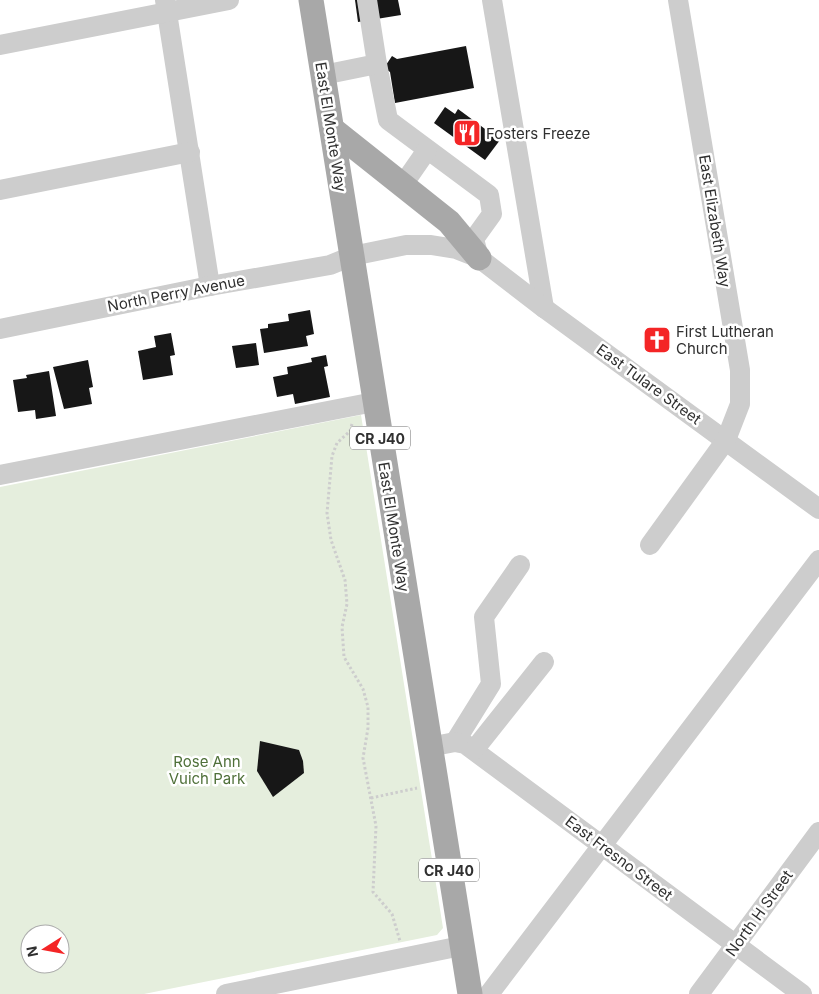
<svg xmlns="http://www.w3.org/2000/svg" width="819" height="994" font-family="Inter,sans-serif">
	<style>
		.green { fill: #e5eedd; fill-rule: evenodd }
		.building { fill: #171717 }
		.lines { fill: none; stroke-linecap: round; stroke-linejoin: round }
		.path { stroke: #cdcdcd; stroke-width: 3; stroke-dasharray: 2.5 2.5; stroke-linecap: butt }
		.minor { stroke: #cdcdcd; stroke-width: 20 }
		.major { stroke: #a8a8a8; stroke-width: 25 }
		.labels { text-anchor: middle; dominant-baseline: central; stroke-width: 5; stroke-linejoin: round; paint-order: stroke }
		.shield { fill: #fff; stroke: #6e6e6e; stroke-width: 1 }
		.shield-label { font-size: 14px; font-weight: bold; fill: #303030 }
		.street-label { font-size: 15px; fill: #303030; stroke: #fff }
		.poi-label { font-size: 15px; fill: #303030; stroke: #fff; text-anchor: start }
		.park-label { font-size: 15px; fill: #4f7039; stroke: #fff }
	</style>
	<rect width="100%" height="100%" fill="#fff"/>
	<path class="green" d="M361,415L443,928L437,935L144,994H0V487ZM30,934H60V964H30Z"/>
	<g class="building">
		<path d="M355,0H398L401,15L358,22Z"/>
		<path d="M466,46L474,88L395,103L390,72L384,68L392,56L397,59Z"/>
		<path d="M445,107L455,114L458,109L500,140L485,160L434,123Z"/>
		<path d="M310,310L314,334L306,336L308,346L264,353L260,329L268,328V324L289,321L288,314Z"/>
		<path d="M171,333L175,355L170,356L173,375L143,380L138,351L156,347L154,336Z"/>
		<path d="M256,343L259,365L236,368L232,346Z"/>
		<path d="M326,355L328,366L324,367L330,397L295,404L293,394L277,397L273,377L288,374L287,367L312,362L311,358Z"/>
		<path d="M88,360L93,387L89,388L92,404L64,409L53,367Z"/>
		<path d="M49,371L56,416L36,419L35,410L18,412L13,380L27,378L26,375Z"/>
		<path d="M260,741L299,750L303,761L304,773L273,797L257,771Z"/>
	</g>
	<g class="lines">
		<g class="path">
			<path d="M352,424L350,431L337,443L332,456L327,513L331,540L345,580L347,604L342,627L344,657L363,689L368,707V728L363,758L376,826L373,892L392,914L400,941"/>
			<path d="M371,798L417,788"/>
		</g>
		<g class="minor">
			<path d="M165,0L210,286"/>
			<path d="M492,0L544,308"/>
			<path d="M0,45L229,0"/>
			<path d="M377,64L388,120L489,195L492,214L474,239L479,258"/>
			<path d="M323,75L377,64L367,0"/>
			<path d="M402,186L427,150"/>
			<path d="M0,190L190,152"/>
			<path d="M0,329L210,286L330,265L352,256L406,245H431L456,249L479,258L544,308L819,509"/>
			<path d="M0,475L374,402"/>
			<path d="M650,545L726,440L740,404V370L678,0"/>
			<path d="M455,742L491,684L484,617L520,565"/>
			<path d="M429,747L455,742L465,744L802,994"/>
			<path d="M474,750L544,662"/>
			<path d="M226,994L461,946"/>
			<path d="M489,994L819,560"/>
			<path d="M699,994L819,832"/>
		</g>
		<g class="major">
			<path d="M311,0L470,994"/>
			<path d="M332,129L449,222L479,258"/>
		</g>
	</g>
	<defs>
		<symbol id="restaurant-square" viewBox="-11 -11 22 22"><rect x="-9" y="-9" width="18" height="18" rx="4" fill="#f42526" stroke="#fff"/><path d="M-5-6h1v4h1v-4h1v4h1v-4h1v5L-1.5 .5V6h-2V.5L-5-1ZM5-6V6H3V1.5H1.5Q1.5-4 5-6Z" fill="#fff"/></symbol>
		<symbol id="church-square" viewBox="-11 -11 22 22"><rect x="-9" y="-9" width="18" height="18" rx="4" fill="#f42526" stroke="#fff"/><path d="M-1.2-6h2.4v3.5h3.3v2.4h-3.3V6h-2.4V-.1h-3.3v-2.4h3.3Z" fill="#fff"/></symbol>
	</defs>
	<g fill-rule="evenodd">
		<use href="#restaurant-square" x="451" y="117" width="32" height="32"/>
		<use href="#church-square" x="641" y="324" width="32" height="32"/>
	</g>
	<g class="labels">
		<g class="shield">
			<rect x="350" y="426.5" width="60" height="23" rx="4"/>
			<rect x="419" y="858.5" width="60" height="23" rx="4"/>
		</g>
		<g class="shield-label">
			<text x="380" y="438">CR J40</text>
			<text x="449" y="870">CR J40</text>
		</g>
		<g class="street-label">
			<text transform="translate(331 127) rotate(81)">East El Monte Way</text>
			<text transform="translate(715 221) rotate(81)">East Elizabeth Way</text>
			<text transform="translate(176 293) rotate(-11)">North Perry Avenue</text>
			<text transform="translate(649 384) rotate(36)">East Tulare Street</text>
			<text transform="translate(394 527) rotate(81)">East El Monte Way</text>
			<text transform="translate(619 858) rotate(37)">East Fresno Street</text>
			<text transform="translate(759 913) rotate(-54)">North H Street</text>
		</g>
		<g class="poi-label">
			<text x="486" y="133">Fosters Freeze</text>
			<text x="676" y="331">First Lutheran<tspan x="676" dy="17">Church</tspan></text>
		</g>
		<g class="park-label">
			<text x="207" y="761">Rose Ann<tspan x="207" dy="17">Vuich Park</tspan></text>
		</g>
	</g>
	<g transform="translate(45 949) rotate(259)"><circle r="24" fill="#ffffff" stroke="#acacac"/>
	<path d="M0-4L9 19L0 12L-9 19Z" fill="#f42526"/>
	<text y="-8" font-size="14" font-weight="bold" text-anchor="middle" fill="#303030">N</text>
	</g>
</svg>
